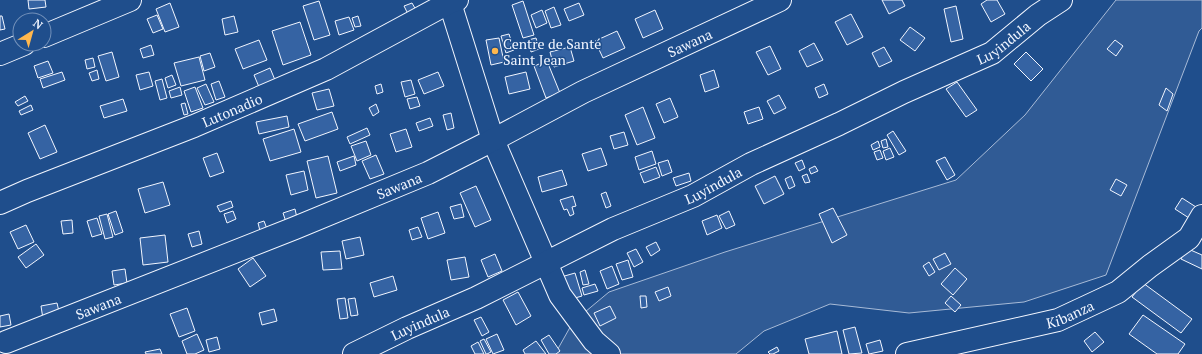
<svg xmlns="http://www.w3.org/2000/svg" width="1202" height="354" font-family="'PT Serif',serif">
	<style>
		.built { fill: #305b95; stroke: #a8bbd7 }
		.building { fill: #3563a3; stroke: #f2f6ff }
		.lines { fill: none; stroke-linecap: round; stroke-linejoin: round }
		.minor-casing { stroke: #f2f6ff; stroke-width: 24 }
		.minor { stroke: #1f4e8c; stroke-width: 22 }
		.poi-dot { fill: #ffb74d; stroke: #1f4e8c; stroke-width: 1.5 }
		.labels { text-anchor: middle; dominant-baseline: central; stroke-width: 3; stroke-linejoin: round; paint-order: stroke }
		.street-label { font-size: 14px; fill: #f2f6ff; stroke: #1f4e8c }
		.poi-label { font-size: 14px; fill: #f2f6ff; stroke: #1f4e8c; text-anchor: start }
	</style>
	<rect width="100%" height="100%" fill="#1f4e8c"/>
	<path class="built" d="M1116,0H1202V28L1199,31L1106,275L1024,302L909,313L830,304L764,331L736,354H555L573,322L609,292L725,252L956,180L1025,115Z"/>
	<g class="building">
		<path d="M28,0H45L46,7L29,9Z"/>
		<path d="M882,0H902L905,6L889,14Z"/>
		<path d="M987,0H997L1005,14L991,22L981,4Z"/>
		<path d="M319,1L330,35L314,40L303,6Z"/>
		<path d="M523,1L534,35L523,38L512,5Z"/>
		<path d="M170,3L179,27L165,32L156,9Z"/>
		<path d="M412,3L416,10L408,14L404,6Z"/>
		<path d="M579,3L584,15L569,21L564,9Z"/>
		<path d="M956,6L963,39L951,42L944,9Z"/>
		<path d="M554,7L561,25L551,28L545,11Z"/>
		<path d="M542,10L547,23L536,28L531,15Z"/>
		<path d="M655,10L663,29L643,38L635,19Z"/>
		<path d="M851,14L863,37L847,45L835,22Z"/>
		<path d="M157,15L163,29L153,33L147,19Z"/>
		<path d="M0,16H2L5,29L0,30Z"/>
		<path d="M234,16L238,32L225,35L222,19Z"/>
		<path d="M358,16L361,26L355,27L352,18Z"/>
		<path d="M349,17L354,30L339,35L335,21Z"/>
		<path d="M300,22L311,55L283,65L272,31Z"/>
		<path d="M910,27L925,38L915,51L900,40Z"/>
		<path d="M617,31L625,48L603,58L595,41Z"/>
		<path d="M509,34L514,50L506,53L501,36Z"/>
		<path d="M499,38L504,62L491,65L486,40Z"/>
		<path d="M536,38L539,49L531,52L528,40Z"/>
		<path d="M259,40L267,60L243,69L235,49Z"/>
		<path d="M1115,40L1123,46L1116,56L1107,49Z"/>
		<path d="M814,43L823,60L807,67L799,51Z"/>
		<path d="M151,45L154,55L143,58L140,49Z"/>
		<path d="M770,46L781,69L768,75L756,52Z"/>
		<path d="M570,47L574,61L554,67L550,52Z"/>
		<path d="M884,47L892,61L879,67L872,53Z"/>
		<path d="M112,52L119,77L106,81L98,56Z"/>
		<path d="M1026,52L1043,69L1031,81L1014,64Z"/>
		<path d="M210,53L215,67L204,71L200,56Z"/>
		<path d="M199,57L205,80L181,86L174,63Z"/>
		<path d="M93,58L95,67L87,69L85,60Z"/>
		<path d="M48,61L53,73L38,78L34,66Z"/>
		<path d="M547,61L560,93L546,98L534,66Z"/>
		<path d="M270,68L275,80L259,87L254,75Z"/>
		<path d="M97,70L99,79L92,81L89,73Z"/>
		<path d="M714,70L719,87L705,92L700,75Z"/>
		<path d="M62,72L65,80L43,88L40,79Z"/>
		<path d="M149,72L153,86L140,90L136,75Z"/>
		<path d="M438,72L444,86L424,94L418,80Z"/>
		<path d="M526,72L530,89L509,94L505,77Z"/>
		<path d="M172,75L176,85L168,88L165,78Z"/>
		<path d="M162,79L167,98L160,100L155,81Z"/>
		<path d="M411,80L415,94L405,97L401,82Z"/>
		<path d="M219,81L225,97L216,100L211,84Z"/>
		<path d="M957,82L977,110L966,117L946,89Z"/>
		<path d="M206,84L214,102L205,105L197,88Z"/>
		<path d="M381,84L383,92L377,94L375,86Z"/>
		<path d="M824,84L828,94L819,98L815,88Z"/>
		<path d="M180,87L182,95L171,98L169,91Z"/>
		<path d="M195,87L203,108L191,112L184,91Z"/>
		<path d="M1166,88L1173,94L1167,111L1159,105Z"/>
		<path d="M329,89L334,106L317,110L312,93Z"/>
		<path d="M779,95L786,108L774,114L767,101Z"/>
		<path d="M25,96L28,101L18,106L15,102Z"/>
		<path d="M417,97L420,106L410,109L407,99Z"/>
		<path d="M670,98L678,117L664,123L656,104Z"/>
		<path d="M123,99L127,111L104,118L100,106Z"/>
		<path d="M185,103L188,114L184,115L181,104Z"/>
		<path d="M376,104L379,112L373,116L369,108Z"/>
		<path d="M31,105L33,110L21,115L19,111Z"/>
		<path d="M643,107L655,138L637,145L625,115Z"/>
		<path d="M759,107L763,119L748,124L744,112Z"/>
		<path d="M332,112L338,129L305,141L298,124Z"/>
		<path d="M451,113L454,128L447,130L443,115Z"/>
		<path d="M287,116L289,127L259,134L256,122Z"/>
		<path d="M430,118L433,126L419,131L416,123Z"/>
		<path d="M45,125L57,152L40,159L28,133Z"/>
		<path d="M367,128L370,135L350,144L347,137Z"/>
		<path d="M294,129L301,152L270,161L263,139Z"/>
		<path d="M406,129L412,147L396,152L390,134Z"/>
		<path d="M893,131L906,151L899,155L887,135Z"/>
		<path d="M624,132L628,145L614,149L610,136Z"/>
		<path d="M886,139L888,147L883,148L881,141Z"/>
		<path d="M366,141L371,155L357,161L351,146Z"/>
		<path d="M878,141L880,147L873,150L871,145Z"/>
		<path d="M601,148L607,165L588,171L582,154Z"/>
		<path d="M890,148L894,157L886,160L883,151Z"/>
		<path d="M880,150L883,158L877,160L874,152Z"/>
		<path d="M652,151L656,164L639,170L635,157Z"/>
		<path d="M217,153L224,172L210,177L203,158Z"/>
		<path d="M376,155L384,174L370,179L362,161Z"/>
		<path d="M328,156L337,193L316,198L307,161Z"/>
		<path d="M354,156L356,165L340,171L337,162Z"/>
		<path d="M945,157L955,175L947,180L936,161Z"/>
		<path d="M668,160L672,172L662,176L658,163Z"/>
		<path d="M802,160L805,168L799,171L795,163Z"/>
		<path d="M815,166L818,171L811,174L809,169Z"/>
		<path d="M656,167L660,177L644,183L640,173Z"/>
		<path d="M562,170L567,185L542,192L538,177Z"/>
		<path d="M304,171L308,190L291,195L286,175Z"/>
		<path d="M689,173L691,181L676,186L673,178Z"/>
		<path d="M807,174L810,182L805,183L802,176Z"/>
		<path d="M775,176L784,194L764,204L755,186Z"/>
		<path d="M791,176L795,186L789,189L785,179Z"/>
		<path d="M1116,179L1127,185L1121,196L1110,190Z"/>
		<path d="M163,182L170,205L145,213L138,189Z"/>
		<path d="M476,186L491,220L475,227L460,193Z"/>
		<path d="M606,192L611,206L606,208L601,194Z"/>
		<path d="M573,196L576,206L572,207L574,214L570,216L567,209L564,210L560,200Z"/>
		<path d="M1182,198L1196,207L1189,218L1175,209Z"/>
		<path d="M231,201L233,207L220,212L217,206Z"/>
		<path d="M461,204L464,217L454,219L450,207Z"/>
		<path d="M833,208L847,235L832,243L819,214Z"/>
		<path d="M295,209L297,218L286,222L283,213Z"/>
		<path d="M116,211L123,232L115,235L108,214Z"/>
		<path d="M233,211L236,219L227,223L224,214Z"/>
		<path d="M729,211L735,225L726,229L719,216Z"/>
		<path d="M438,212L445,233L428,239L421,218Z"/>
		<path d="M107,214L113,237L105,239L99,216Z"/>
		<path d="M717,215L722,228L707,235L702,221Z"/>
		<path d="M97,218L102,234L92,237L87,221Z"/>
		<path d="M72,220L73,233L63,234L61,221Z"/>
		<path d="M264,221L267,229L260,231L258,223Z"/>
		<path d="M26,225L34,242L18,249L10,232Z"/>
		<path d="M418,227L422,237L412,240L409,230Z"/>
		<path d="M199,231L202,244L192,247L188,234Z"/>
		<path d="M165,235L168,262L143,265L140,238Z"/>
		<path d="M360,237L364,255L346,259L342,241Z"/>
		<path d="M656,242L660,250L651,256L646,247Z"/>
		<path d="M36,244L44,255L26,268L18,257Z"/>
		<path d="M1186,248L1202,255V269L1181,259Z"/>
		<path d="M636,249L643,262L634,267L627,253Z"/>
		<path d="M340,251L342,269L323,270L321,252Z"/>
		<path d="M945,253L951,264L939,270L933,259Z"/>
		<path d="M495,254L502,271L488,277L481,260Z"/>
		<path d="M465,257L469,277L451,280L447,260Z"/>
		<path d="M253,258L266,276L250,287L238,269Z"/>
		<path d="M628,260L633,277L622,280L616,264Z"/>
		<path d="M929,262L935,272L929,276L923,266Z"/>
		<path d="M612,266L619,284L607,289L600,271Z"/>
		<path d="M955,268L967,279L953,295L941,284Z"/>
		<path d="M125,269L127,283L114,285L112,271Z"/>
		<path d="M585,270L589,284L583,285L580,272Z"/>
		<path d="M575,273L582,296L568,300L561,277Z"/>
		<path d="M393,276L397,290L374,297L370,283Z"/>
		<path d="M1143,283L1192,319L1181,333L1132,297Z"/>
		<path d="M595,284L598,291L584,295L582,288Z"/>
		<path d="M668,287L671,296L659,301L655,292Z"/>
		<path d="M518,292L531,316L516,325L503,300Z"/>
		<path d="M640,296H646L647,307L641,308Z"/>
		<path d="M951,296L961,305L955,312L945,303Z"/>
		<path d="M345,298L348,318L340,319L337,299Z"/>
		<path d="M355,298L358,315L351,316L348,299Z"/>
		<path d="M57,303L60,316L43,319L41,306Z"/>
		<path d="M610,306L616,318L600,326L594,313Z"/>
		<path d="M187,308L195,331L179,337L170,314Z"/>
		<path d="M274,309L277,321L262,325L259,313Z"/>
		<path d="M9,314L11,325L0,327V316Z"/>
		<path d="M1143,315L1185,344L1178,354H1157L1129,334Z"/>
		<path d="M481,317L489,332L482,336L474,320Z"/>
		<path d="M855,327L862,353L849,354L843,330Z"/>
		<path d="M837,331L842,354H809L805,339Z"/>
		<path d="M1095,332L1104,342L1092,352L1084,341Z"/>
		<path d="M197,334L204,350L195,354H187L182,341Z"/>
		<path d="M497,334L504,350L493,354L486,339Z"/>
		<path d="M549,335L560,351L556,354H549L541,340Z"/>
		<path d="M217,337L220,349L209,352L206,340Z"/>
		<path d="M484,339L491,352L487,354H486L480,341Z"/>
		<path d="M880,340L883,351L869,354L866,344Z"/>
		<path d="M536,341L546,354H525L523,350Z"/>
		<path d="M478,342L484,354H475L471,346Z"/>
		<path d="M777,347L779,351L773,354H770L768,352Z"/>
		<path d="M160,349L162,354H146L145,352Z"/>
	</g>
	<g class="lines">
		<defs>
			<g id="minor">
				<path d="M449,0L493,140L560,295L594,341L609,354"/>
				<path d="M44,36L130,0"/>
				<path d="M0,54L24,44"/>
				<path id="s1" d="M0,203L27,191L194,126L326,69L450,2L457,0"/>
				<path id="s2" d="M6,342L295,228L428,173L493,140L583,92L780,0"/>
				<path id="s3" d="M354,354L407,328L476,298L613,229L693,196L751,164L839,124L904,92L992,53L1038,15L1061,0"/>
				<path id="s4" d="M907,354L1058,320L1118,292L1150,266L1189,238L1202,216"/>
			</g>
		</defs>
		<use href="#minor" class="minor-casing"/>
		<use href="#minor" class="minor"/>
	</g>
	<circle class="poi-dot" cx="495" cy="51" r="4"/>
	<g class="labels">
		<g class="street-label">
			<text stroke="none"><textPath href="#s3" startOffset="721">Luyindula</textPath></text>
			<text stroke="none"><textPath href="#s2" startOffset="747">Sawana</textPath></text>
			<text stroke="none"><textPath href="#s1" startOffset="250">Lutonadio</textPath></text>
			<text stroke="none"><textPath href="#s3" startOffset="397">Luyindula</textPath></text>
			<text stroke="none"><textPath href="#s2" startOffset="423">Sawana</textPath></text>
			<text stroke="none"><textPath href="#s2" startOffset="99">Sawana</textPath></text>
			<text stroke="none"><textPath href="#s4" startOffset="168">Kibanza</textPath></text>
			<text stroke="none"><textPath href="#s3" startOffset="73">Luyindula</textPath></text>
		</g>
		<g class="poi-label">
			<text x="503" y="43">Centre de Santé<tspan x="503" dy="16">Saint Jean</tspan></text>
		</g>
	</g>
	<g transform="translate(32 32) rotate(37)"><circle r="19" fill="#1f4e8c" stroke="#7391ba"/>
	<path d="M0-3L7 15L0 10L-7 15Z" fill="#ffb74d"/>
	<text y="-6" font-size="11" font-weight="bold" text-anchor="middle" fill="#f2f6ff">N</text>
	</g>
</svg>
